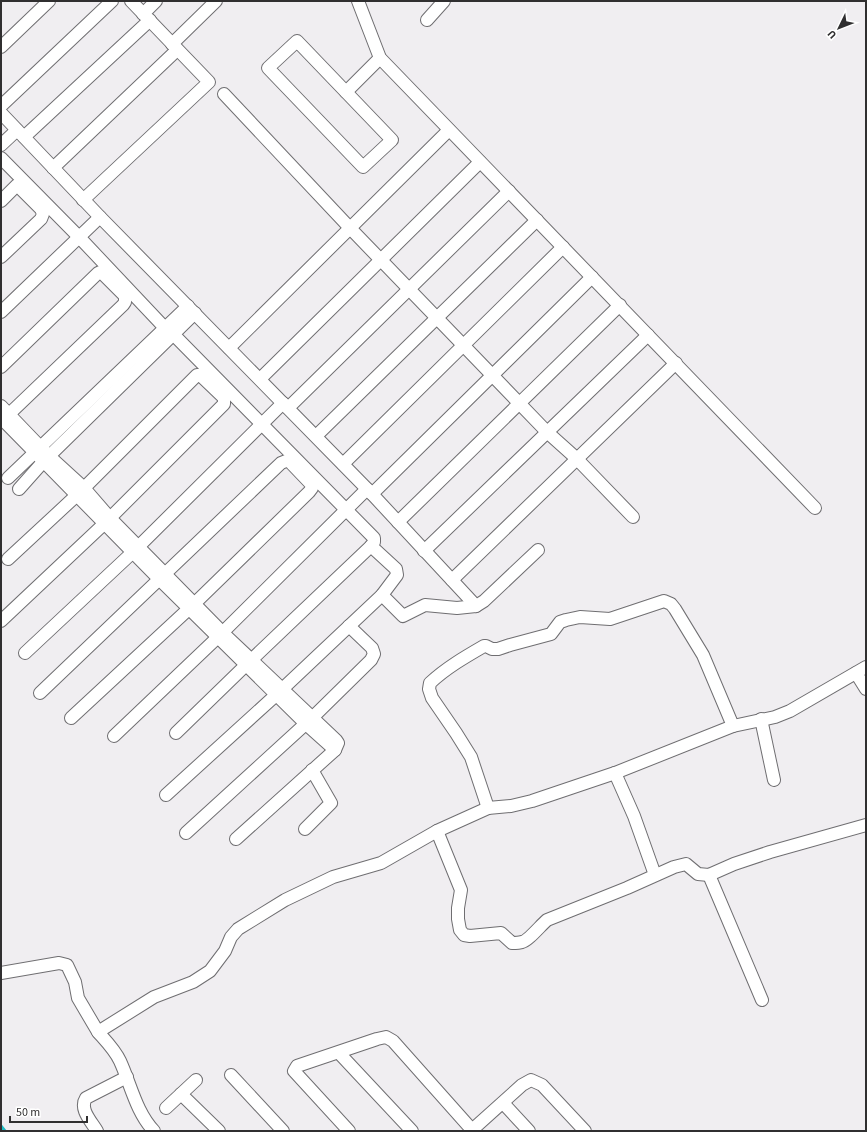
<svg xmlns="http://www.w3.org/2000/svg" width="867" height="1132" font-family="'Source Sans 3',sans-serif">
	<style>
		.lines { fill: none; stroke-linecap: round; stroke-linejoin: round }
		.stream { stroke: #1ebac1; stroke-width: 3 }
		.minor-casing { stroke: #6f6e71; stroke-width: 14 }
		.minor { stroke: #fff; stroke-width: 12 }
	</style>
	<rect width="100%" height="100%" fill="#f0eef1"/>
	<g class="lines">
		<path class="stream" d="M1,1126L5,1131"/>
		<defs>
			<g id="minor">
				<path d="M358,1L380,58L815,508"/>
				<path d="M143,14L156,1"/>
				<path d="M427,20L444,1"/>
				<path d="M297,41L392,140L363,167L268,68Z"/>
				<path d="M172,44L216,1"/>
				<path d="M1,47L49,1"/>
				<path d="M346,92L380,58"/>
				<path d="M224,94L350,228L547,432L576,458L633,517"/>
				<path d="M1,106L112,1"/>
				<path d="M1,113L100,217L372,494L476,606L484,601L538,550"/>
				<path d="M24,137L150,20"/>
				<path d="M1,145L17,130"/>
				<path d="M1,158L79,237L165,328"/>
				<path d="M53,168L177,50"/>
				<path d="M83,200L209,82L131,1"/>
				<path d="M1,201L17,185L41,209L43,214L41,219L1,257"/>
				<path d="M1,312L100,217"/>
				<path d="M173,334L374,538V542L371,546"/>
				<path d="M229,348L449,130"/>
				<path d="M1,367L98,273L100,272L103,274L125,296V302L123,305L4,419"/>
				<path d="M260,379L480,162"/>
				<path d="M1,406L49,456L84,488L110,518L222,632L336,740L338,743L335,750L306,724L160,580L1,418"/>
				<path d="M288,408L509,191"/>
				<path d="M316,436L537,220"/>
				<path d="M343,464L563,247"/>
				<path d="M8,478L188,306"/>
				<path d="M19,489L43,462L195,313"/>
				<path d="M372,494L592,277"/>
				<path d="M398,522L620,305"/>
				<path d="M424,551L648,335"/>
				<path d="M452,580L676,363"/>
				<path d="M382,595L403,616L425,605L457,608L476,606"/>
				<path d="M1,621L105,523L224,404V398L200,375H197L77,495L8,559"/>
				<path d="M25,653L133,552L283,403"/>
				<path d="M856,673L866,689"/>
				<path d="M40,693L281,463L286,461L290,462L311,484L312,488L309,492L194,604L71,718"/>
				<path d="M761,719L774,780"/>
				<path d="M114,736L218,637L367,489"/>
				<path d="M615,773L634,816L655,875"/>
				<path d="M166,795L276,695L382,595L397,575L396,569L371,546L246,665L176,733"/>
				<path d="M488,808L471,757L456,733L432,698L429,689L430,683C446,668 465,657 484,646H486L492,649H498L510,645L551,634L560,622L566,620L580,617L610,619L664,601L671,604L675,609L703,655L733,726"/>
				<path d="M305,829L331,803L312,770"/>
				<path d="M437,831L461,890L458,908V919L460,930L464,935L470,936L501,933L512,943C515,943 519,943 522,942C528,941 541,925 547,920L627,888L674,867L686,864L698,874L709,875L734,864L770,852L866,825"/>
				<path d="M186,833L312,718L371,660L374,654L372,648L349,626"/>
				<path d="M236,839L335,750"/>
				<path d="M709,875L762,1000"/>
				<path d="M1,973L59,963L67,965L75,982L78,998L98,1032"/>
				<path d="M339,1053L412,1131"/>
				<path d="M231,1075L283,1131"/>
				<path d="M181,1094L219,1131"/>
				<path d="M503,1103L529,1131"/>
				<path d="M166,1108L196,1080"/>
				<path d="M472,1130L522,1085L531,1080L542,1085L585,1131"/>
				<path d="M97,1131C91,1121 79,1109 86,1098L127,1077"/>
				<path d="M154,1131C136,1112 131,1085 120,1061C115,1050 106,1041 98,1032L154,997L193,982L210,971L225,951L231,937L238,929L285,900L333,877L381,863L437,831L488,808L511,806L532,801L615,773L733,726L775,717L790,711L866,667"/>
				<path d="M349,1131L294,1071L297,1066L377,1039L386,1037L393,1041L473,1131"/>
			</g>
		</defs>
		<use href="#minor" class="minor-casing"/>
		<use href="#minor" class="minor"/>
	</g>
	<rect width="867" height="1132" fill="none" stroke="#302f30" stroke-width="4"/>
	<g transform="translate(839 28) rotate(227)" stroke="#ffffff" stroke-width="3" paint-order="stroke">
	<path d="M0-3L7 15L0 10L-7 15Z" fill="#302f30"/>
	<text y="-6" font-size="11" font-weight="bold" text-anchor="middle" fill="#302f30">U</text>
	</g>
	<path d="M10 1116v6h77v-6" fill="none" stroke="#302f30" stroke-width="2"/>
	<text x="16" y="1116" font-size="12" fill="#302f30" stroke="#ffffff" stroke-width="3" paint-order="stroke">50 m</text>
</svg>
